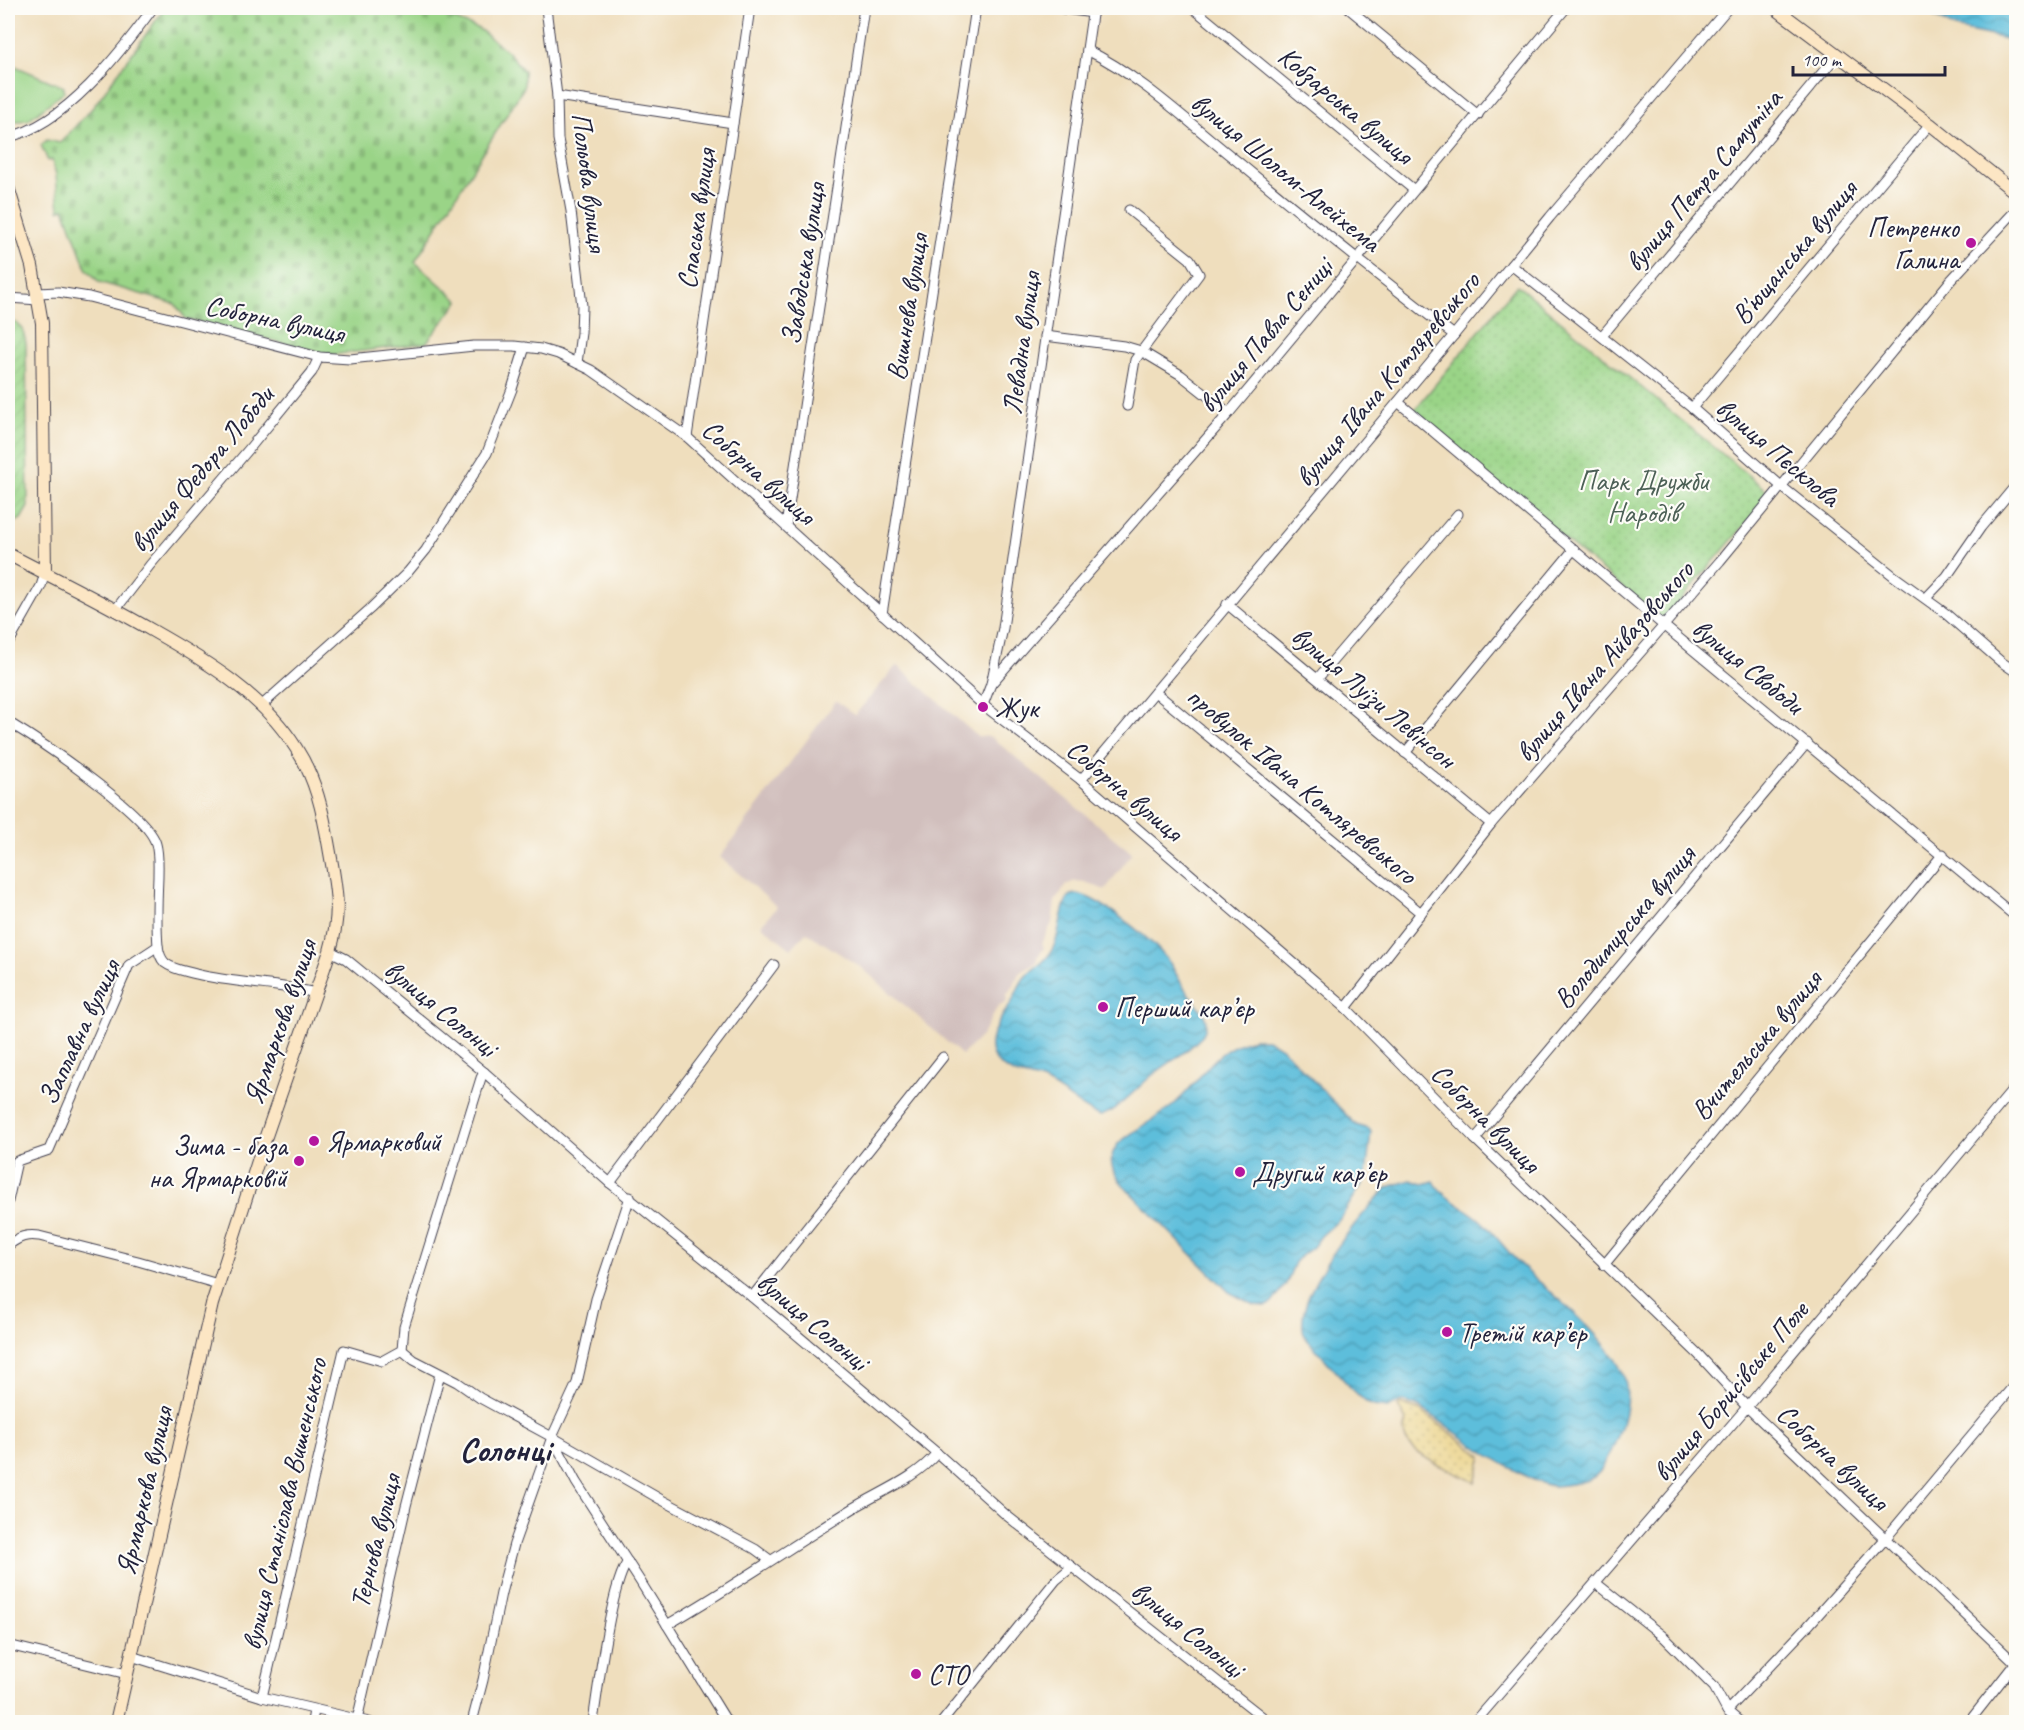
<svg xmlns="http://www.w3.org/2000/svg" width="2024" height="1730" font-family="Caveat,sans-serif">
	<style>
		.industrial { fill: #d1bfbd }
		.grass { fill: #9ad487; stroke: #5e7b61; stroke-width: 1.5 }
		.sand { fill: url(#sand-dots); stroke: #887e6c; stroke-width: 1.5 }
		.cemetery { fill: url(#cemetery-stones); stroke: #5e7b61; stroke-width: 1.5 }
		.park { fill: url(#park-dots); stroke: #5e7b61; stroke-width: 1.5 }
		.garden { fill: url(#garden-furrows); stroke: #5e7b61; stroke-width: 1.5 }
		.water { fill: url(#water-waves); stroke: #40708b; stroke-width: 1.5 }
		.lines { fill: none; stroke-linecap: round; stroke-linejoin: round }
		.street-casing { stroke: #413e4e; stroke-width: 11 }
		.secondary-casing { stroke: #413e4e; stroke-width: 14 }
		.street { stroke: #fff; stroke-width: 9 }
		.secondary { stroke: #fce6c4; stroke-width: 12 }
		.poi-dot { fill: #b5179e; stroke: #fdfcf7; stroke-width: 2 }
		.labels { text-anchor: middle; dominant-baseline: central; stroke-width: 4.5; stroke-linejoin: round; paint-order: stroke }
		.street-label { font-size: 28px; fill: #22223b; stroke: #fdfcf7 }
		.poi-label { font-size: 28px; fill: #22223b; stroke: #fdfcf7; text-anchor: start }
		.park-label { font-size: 28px; fill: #4c6056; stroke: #fdfcf7 }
		.district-label { font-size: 34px; font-weight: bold; fill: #22223b; stroke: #fdfcf7 }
	</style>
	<defs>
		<pattern id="sand-dots" width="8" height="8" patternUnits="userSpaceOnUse" patternTransform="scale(1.5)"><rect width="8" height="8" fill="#eeda9e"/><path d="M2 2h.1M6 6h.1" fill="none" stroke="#ccbb89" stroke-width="1.8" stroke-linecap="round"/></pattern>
		<pattern id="cemetery-stones" width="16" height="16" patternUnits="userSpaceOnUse" patternTransform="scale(1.5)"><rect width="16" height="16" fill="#9ad487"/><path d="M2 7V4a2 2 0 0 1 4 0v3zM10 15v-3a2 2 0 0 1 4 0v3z" fill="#84b675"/></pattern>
		<pattern id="park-dots" width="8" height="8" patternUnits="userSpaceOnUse" patternTransform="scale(1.5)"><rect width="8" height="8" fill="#9ad487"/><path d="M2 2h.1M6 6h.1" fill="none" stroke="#84b675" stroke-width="1.8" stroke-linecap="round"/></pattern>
		<pattern id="garden-furrows" width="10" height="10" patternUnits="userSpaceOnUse" patternTransform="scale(1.5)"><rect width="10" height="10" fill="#9ad487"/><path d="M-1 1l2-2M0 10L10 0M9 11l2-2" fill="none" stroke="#84b675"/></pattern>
		<pattern id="water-waves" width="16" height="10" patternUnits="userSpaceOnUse" patternTransform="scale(1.5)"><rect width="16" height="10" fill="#5dbedb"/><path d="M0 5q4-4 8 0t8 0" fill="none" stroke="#4c9ab3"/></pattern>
	</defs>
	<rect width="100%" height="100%" fill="#fdfcf7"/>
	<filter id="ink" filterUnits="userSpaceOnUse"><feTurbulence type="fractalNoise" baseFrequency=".0167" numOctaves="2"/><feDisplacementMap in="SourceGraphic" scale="12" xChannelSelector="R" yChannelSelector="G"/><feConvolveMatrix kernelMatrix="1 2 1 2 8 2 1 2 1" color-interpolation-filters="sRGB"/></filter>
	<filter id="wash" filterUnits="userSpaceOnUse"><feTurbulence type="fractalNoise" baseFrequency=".008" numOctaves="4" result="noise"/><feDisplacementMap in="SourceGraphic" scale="24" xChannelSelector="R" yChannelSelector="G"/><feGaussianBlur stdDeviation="1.35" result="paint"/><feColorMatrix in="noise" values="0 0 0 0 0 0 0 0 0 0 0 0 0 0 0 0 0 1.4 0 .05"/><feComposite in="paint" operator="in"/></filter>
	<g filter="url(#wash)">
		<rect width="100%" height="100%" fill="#efdebd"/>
		<path class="industrial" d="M897,665L977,736L991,737L1132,853L1105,890L1085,882L1075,881L1066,885L1055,901L1052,923L1042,942L1044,949L1037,957V963L1019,973L1013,987L1007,994V1001L998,1006L982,1035L962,1055L862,968L806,932L791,949L761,925L777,907L720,857L836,701L855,715Z"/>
		<path class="grass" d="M8,63L64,87V92L28,120L8,122Z"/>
		<path class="sand" d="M1400,1404L1421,1411L1482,1456L1475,1482C1458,1473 1402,1454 1404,1430C1404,1427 1405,1424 1406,1421L1398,1406Z"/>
		<path class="cemetery" d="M165,8H426L479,29L507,51L524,71V87L415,262L459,301L426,343L331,355L186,319L175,304L99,282L86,268L64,208L59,210L56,175L52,160L48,161L41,145L47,140L60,143L94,106Z"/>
		<path class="park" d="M1517,285L1771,494L1663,621L1412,413Z"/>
		<path class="garden" d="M8,321C21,321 24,331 26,344L28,507L21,519L8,526Z"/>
		<g class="water">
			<path d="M1919,8H2016V41L1955,28Z"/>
			<path d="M1078,894C1103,900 1154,941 1169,962C1176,972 1180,983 1188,993C1194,1002 1206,1012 1206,1024C1206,1031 1201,1038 1195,1043C1183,1055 1168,1063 1155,1073C1139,1085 1119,1110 1101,1116C1086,1113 1060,1088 1042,1081C1034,1078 1024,1077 1016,1074C976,1058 991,1031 1010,1005C1016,996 1018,985 1025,977C1038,964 1047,963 1055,944C1059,933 1062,907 1067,900C1069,895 1073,894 1078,894Z"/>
			<path d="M1253,1039H1267L1283,1049L1356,1125L1369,1129L1371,1132L1366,1175L1361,1186L1340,1219L1321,1236L1313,1247L1296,1260L1286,1284L1272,1303L1266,1306L1254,1305L1229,1292L1123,1185C1112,1171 1106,1160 1118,1144C1134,1129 1154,1121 1171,1107C1203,1081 1209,1050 1253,1039Z"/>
			<path d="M1411,1180L1423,1184L1434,1181C1442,1198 1465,1207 1479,1219C1496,1234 1508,1254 1525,1269C1553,1295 1615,1343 1625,1380C1632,1409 1617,1442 1603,1467C1596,1478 1589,1480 1577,1483C1569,1484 1562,1486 1554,1486C1544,1485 1533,1480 1524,1475C1500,1463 1477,1448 1455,1432C1442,1423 1431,1413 1417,1406L1402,1401L1387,1408L1374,1406L1367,1403L1351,1388L1306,1338C1287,1302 1356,1221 1380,1195L1388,1187Z"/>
		</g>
	</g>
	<g filter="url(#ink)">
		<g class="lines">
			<defs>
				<g id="street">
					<path d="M546,8L557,96L558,139L571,211L582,306L581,333L577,363"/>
					<path d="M1058,8L1093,13"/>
					<path d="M1193,8L1414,190"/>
					<path d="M1348,8L1478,115"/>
					<path d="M1087,50C1142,77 1189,123 1237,161C1308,220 1381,278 1454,335"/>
					<path d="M557,96L733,123"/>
					<path d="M8,137C65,125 120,53 153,8"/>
					<path d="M1511,265L1692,408L1781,486L1895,577L1945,613L2000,661L2016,672"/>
					<path d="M38,293L58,292L89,297L319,357L350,359L474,346H514L541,349L558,354L591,370L687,437L983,705L1081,780L1346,1008L1475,1139L1698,1354L1747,1407L2016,1663"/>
					<path d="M8,298L39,300"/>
					<path d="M1045,336L1124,346L1141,351L1181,375L1229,413"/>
					<path d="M1602,336L1838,54"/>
					<path d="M1398,402L1663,625L2016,917"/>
					<path d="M1127,406L1135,360L1199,274L1190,259L1129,210"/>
					<path d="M1692,408L1930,124"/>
					<path d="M687,437L750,8"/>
					<path d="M786,526L864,8"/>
					<path d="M1926,598L1947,576L1981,527L2016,485"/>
					<path d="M1227,604L1491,824"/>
					<path d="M116,609L150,565L249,449L312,372L319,357"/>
					<path d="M882,614L976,8"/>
					<path d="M8,644L41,586L45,573"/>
					<path d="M1318,678L1458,514"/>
					<path d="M991,684L1229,413L1566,8"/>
					<path d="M1155,692L1421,913"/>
					<path d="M983,705L991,684L1003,628L1093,8"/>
					<path d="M261,706L370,609L408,572L426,550L487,453L512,389L525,347"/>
					<path d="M8,722C38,740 148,813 156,844C159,855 158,866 158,877C157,900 156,923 158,946L129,965L49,1150L17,1161L8,1201"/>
					<path d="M1405,753L1574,549"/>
					<path d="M1081,780L1454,335L1550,217L1728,8"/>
					<path d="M158,946C159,953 160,958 165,963C174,970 186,971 196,974C236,984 277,983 316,993"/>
					<path d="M330,951L346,959L484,1072L610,1183L752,1297L937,1453L1006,1515L1269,1722"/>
					<path d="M1346,1008L1491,824L1720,561L1951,280L2016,210"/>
					<path d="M1475,1139L1807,743"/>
					<path d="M610,1183L774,965"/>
					<path d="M10,1244C19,1237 27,1234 39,1236L138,1261L218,1284"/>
					<path d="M1604,1265L1943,854"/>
					<path d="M752,1297L943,1057"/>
					<path d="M402,1350L414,1360L457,1382L480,1398L552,1437L660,1499L755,1549L770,1560"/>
					<path d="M552,1437L576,1482L640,1581L727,1722"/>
					<path d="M1596,1583L1664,1637L1714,1687L1727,1711L1740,1722"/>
					<path d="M667,1625C729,1589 788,1549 849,1511C879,1492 914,1480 937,1453"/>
					<path d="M8,1645L127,1674"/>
					<path d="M131,1656L262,1697L369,1722"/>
					<path d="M262,1697L344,1350L382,1361L402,1350L404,1327L481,1078L484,1072"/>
					<path d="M1727,1711L1808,1626L1886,1538L2016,1383"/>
					<path d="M357,1720L406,1506L440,1374"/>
					<path d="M312,1722L314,1710"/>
					<path d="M472,1722L483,1680L501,1593L514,1544L552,1437L577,1383L596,1299L630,1197"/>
					<path d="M593,1722C597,1694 612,1578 628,1562"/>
					<path d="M942,1722L1056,1580L1072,1567"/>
					<path d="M1475,1722L1747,1407L2016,1086"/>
					<path d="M1969,1722L2016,1662"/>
				</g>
				<g id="secondary">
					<path d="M1775,8L1930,124L2016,193"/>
					<path d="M8,187L32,266L42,323L45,573"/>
					<path d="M8,554C56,579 105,603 153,631C206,661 263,695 296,748C316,779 323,812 329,847C336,888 342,910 330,951L266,1136L212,1304L116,1722"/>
				</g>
			</defs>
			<use href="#street" class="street-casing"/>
			<use href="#secondary" class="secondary-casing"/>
			<use href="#street" class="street"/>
			<use href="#secondary" class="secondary"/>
		</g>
	</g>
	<g class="poi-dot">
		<circle cx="1971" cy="243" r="6"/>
		<circle cx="983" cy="707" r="6"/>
		<circle cx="1103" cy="1007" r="6"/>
		<circle cx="314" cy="1141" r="6"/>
		<circle cx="299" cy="1161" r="6"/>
		<circle cx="1240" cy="1172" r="6"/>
		<circle cx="1447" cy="1332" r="6"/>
		<circle cx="916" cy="1674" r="6"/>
	</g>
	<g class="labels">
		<g class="street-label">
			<text transform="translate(1346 105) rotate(40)">Кобзарська вулиця</text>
			<text transform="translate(1286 172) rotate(39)">вулиця Шолом-Алейхема</text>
			<text transform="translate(1703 180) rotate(-50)">вулиця Петра Самутіна</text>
			<text transform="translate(590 182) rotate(83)">Польова вулиця</text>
			<text transform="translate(696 219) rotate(-82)">Спаська вулиця</text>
			<text transform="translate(1794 252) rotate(-50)">В'ющанська вулиця</text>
			<text transform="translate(803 264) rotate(-81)">Заводська вулиця</text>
			<text transform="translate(907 307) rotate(-81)">Вишнева вулиця</text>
			<text transform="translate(275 319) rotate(12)">Соборна вулиця</text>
			<text transform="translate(1265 335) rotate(-50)">вулиця Павла Сениці</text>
			<text transform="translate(1021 343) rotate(-82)">Левадна вулиця</text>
			<text transform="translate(1387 379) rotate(-50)">вулиця Івана Котляревського</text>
			<text transform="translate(1778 452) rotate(40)">вулиця Пєсклова</text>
			<text transform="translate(201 469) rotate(-50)">вулиця Федора Лободи</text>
			<text transform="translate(759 472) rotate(42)">Соборна вулиця</text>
			<text transform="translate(1604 661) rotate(-49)">вулиця Івана Айвазовського</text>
			<text transform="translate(1748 666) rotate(39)">вулиця Свободи</text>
			<text transform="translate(1374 697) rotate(40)">вулиця Луїзи Левінсон</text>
			<text transform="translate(1302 785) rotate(40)">провулок Івана Котляревського</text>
			<text transform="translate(1125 790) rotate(40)">Соборна вулиця</text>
			<text transform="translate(1624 927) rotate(-50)">Володимирська вулиця</text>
			<text transform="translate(441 1008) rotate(39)">вулиця Солонці</text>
			<text transform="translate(280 1022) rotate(-71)">Ярмаркова вулиця</text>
			<text transform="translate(79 1032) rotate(-65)">Заплавна вулиця</text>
			<text transform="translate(1756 1045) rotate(-50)">Вчительська вулиця</text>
			<text transform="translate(1486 1118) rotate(45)">Соборна вулиця</text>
			<text transform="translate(813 1321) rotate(40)">вулиця Солонці</text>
			<text transform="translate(1730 1391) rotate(-50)">вулиця Борисівське Поле</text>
			<text transform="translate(1833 1457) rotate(43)">Соборна вулиця</text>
			<text transform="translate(144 1491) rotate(-77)">Ярмаркова вулиця</text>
			<text transform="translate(284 1504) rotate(-77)">вулиця Станіслава Вишенського</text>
			<text transform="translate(375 1541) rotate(-76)">Тернова вулиця</text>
			<text transform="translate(1188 1629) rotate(39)">вулиця Солонці</text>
		</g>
		<g class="poi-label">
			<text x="1959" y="227" text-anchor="end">Петренко<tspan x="1959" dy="32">Галина</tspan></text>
			<text x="995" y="707">Жук</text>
			<text x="1115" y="1007">Перший кар’єр</text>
			<text x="326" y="1141">Ярмарковий</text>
			<text x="287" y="1145" text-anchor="end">Зима - база<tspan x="287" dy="32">на Ярмарковій</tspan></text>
			<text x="1252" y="1172">Другий кар’єр</text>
			<text x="1459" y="1332">Третій кар’єр</text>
			<text x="928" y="1674">СТО</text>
		</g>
		<g class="park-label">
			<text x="1643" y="480">Парк Дружби<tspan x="1643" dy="32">Народів</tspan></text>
		</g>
		<g class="district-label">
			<text x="505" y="1449">Солонці</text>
		</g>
	</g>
	<rect width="2024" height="1730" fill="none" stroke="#fdfcf7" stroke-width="30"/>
	<path d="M1793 66v9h152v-9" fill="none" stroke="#22223b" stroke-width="3"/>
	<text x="1802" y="66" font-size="18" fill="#22223b" stroke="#fdfcf7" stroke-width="4.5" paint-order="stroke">100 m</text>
</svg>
